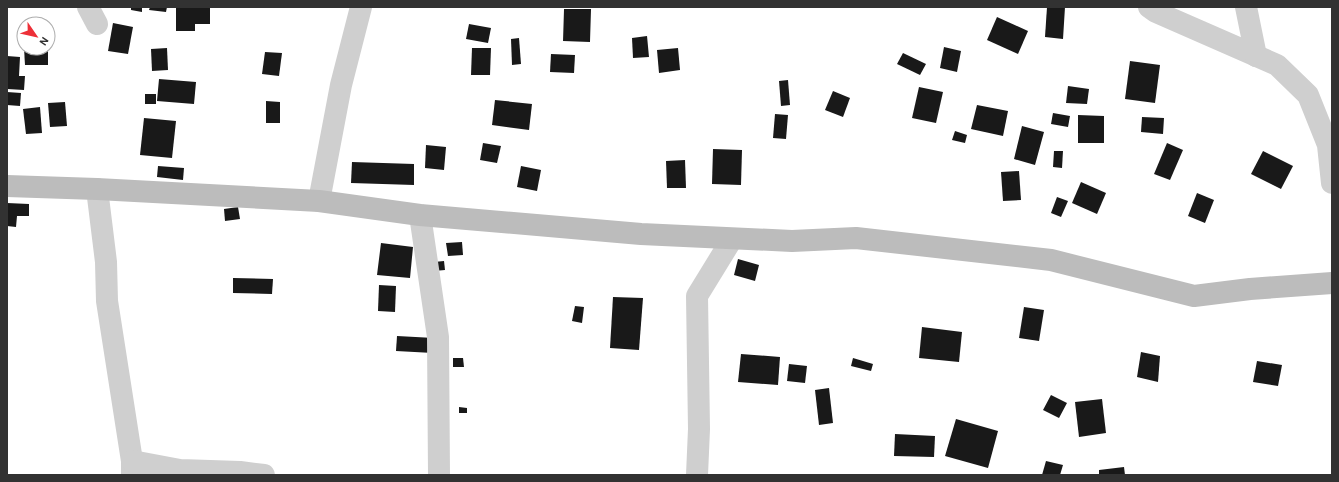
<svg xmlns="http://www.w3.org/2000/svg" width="1339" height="482" font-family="Karla,sans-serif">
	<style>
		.building { fill: #191919 }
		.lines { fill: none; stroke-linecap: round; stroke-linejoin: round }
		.street { stroke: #cfcfcf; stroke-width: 22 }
		.secondary { stroke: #bcbcbc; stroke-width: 22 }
	</style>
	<rect width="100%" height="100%" fill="#fff"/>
	<g class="building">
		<path d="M131,7H142V12L131,10Z"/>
		<path d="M150,7H167L166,12L149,10Z"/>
		<path d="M176,7H210V24H195V31H176Z"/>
		<path d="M1047,7H1065L1063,39L1045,37Z"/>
		<path d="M564,9H591L590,42L563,41Z"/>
		<path d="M997,17L1028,31L1018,54L987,40Z"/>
		<path d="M113,23L133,27L128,54L108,51Z"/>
		<path d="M469,24L491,28L488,43L466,39Z"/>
		<path d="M647,36L649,57L633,58L632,38Z"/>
		<path d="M519,38L521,64L512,65L511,39Z"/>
		<path d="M944,47L961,51L957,72L940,68Z"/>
		<path d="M24,48H48V65H25Z"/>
		<path d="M167,48L168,70L152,71L151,49Z"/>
		<path d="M472,48H491L490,75H471Z"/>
		<path d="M678,48L680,70L659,73L657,50Z"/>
		<path d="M265,52L282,53L279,76L262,74Z"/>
		<path d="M903,53L926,64L920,75L897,64Z"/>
		<path d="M551,54L575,55L574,73L550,72Z"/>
		<path d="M7,56L20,57L19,76H25L24,90L7,89Z"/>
		<path d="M1130,61L1160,65L1155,103L1125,99Z"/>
		<path d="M159,79L196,82L194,104L157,101Z"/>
		<path d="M788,80L790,105L781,106L779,81Z"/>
		<path d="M1068,86L1089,89L1087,104L1066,103Z"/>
		<path d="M919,87L943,92L936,123L912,118Z"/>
		<path d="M833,91L850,98L843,117L825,110Z"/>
		<path d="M7,92L21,93L20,106L7,105Z"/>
		<rect x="145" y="94" width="11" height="10"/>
		<path d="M495,100L532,104L529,130L492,125Z"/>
		<path d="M266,101L280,102V123H266Z"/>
		<path d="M65,102L67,126L50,127L48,103Z"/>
		<path d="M977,105L1008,111L1003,136L971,129Z"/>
		<path d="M40,107L42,133L26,134L23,109Z"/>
		<path d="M1053,113L1070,116L1068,127L1051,124Z"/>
		<path d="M775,114L788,115L786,139L773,138Z"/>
		<path d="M1078,115L1104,116V143H1078Z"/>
		<path d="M1142,117L1164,118L1163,134L1141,132Z"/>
		<path d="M144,118L176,121L172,158L140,155Z"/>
		<path d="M1022,126L1044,132L1035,165L1014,159Z"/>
		<path d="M955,131L967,135L965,143L952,140Z"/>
		<path d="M483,143L501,146L497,163L480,160Z"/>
		<path d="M1167,143L1183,150L1170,180L1154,174Z"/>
		<path d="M426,145L446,147L444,170L425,168Z"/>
		<path d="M713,149L742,150L741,185L712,184Z"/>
		<path d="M1054,151H1063L1062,168L1053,167Z"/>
		<path d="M1263,151L1293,166L1281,189L1251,174Z"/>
		<path d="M685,160L686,188H667L666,161Z"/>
		<path d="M352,162L414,164V185L351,183Z"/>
		<path d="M158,166L184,168L183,180L157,177Z"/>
		<path d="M521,166L541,170L537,191L517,187Z"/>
		<path d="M1019,171L1021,200L1003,201L1001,172Z"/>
		<path d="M1081,182L1106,193L1097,214L1072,203Z"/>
		<path d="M1197,193L1214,200L1205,223L1188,216Z"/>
		<path d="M1057,197L1068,201L1061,217L1051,213Z"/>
		<path d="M7,203L29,204V216H17L16,227L7,226Z"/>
		<path d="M238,207L240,219L225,221L224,209Z"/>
		<path d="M462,242L463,255L448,256L446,243Z"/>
		<path d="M381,243L413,247L410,278L377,275Z"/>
		<path d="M738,259L759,265L755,281L734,275Z"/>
		<path d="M444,261L445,270L434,271V262Z"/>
		<path d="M233,278L273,279L272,294L233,293Z"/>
		<path d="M379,285L396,286L395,312L378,311Z"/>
		<path d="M613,297L643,298L639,350L610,348Z"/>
		<path d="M575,306L584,307L582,323L572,321Z"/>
		<path d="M1024,307L1044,310L1039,341L1019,338Z"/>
		<path d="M922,327L962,332L959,362L919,358Z"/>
		<path d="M397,336L434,338L433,353L396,351Z"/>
		<path d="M1141,352L1160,356L1158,382L1137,377Z"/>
		<path d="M741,354L780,357L778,385L738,382Z"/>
		<path d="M453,358H463L464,367H453Z"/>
		<path d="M853,358L873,364L871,371L851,366Z"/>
		<path d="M1257,361L1282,365L1278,386L1253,382Z"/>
		<path d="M789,364L807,366L805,383L787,381Z"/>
		<path d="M829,388L833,423L819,425L815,390Z"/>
		<path d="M1051,395L1067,403L1059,418L1043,410Z"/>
		<path d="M1102,399L1106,433L1079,437L1075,402Z"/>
		<path d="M459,407L467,408V413H459Z"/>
		<path d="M956,419L998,431L988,468L945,456Z"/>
		<path d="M895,434L935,436L934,457L894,456Z"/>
		<path d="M1046,461L1063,465L1060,475H1042Z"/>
		<path d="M1124,467L1125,475H1099V470Z"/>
	</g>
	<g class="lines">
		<g class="street">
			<path d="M88,7L97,24"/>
			<path d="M1149,7L1156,12L1277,65L1308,95L1328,145L1332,183"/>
			<path d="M1246,7L1256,56"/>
			<path d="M97,189L106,262L107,301L132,461V475"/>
			<path d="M319,201L341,85L361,7"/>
			<path d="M420,215L438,337L439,475"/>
			<path d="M132,461L180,470L240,472L264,475"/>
			<path d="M697,475L699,429L697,296L732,239"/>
		</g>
		<path class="secondary" d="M7,186L97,189L319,201L420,215L641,234L792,241L856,238L1051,260L1194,296L1250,289L1332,283"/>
	</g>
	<rect width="1339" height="482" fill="none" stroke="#323232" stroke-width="16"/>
	<g transform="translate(36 36) rotate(124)"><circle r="19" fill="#ffffff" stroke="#adadad"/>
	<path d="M0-3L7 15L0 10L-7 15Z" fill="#ed3038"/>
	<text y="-6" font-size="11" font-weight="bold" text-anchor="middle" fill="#323232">N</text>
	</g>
</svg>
